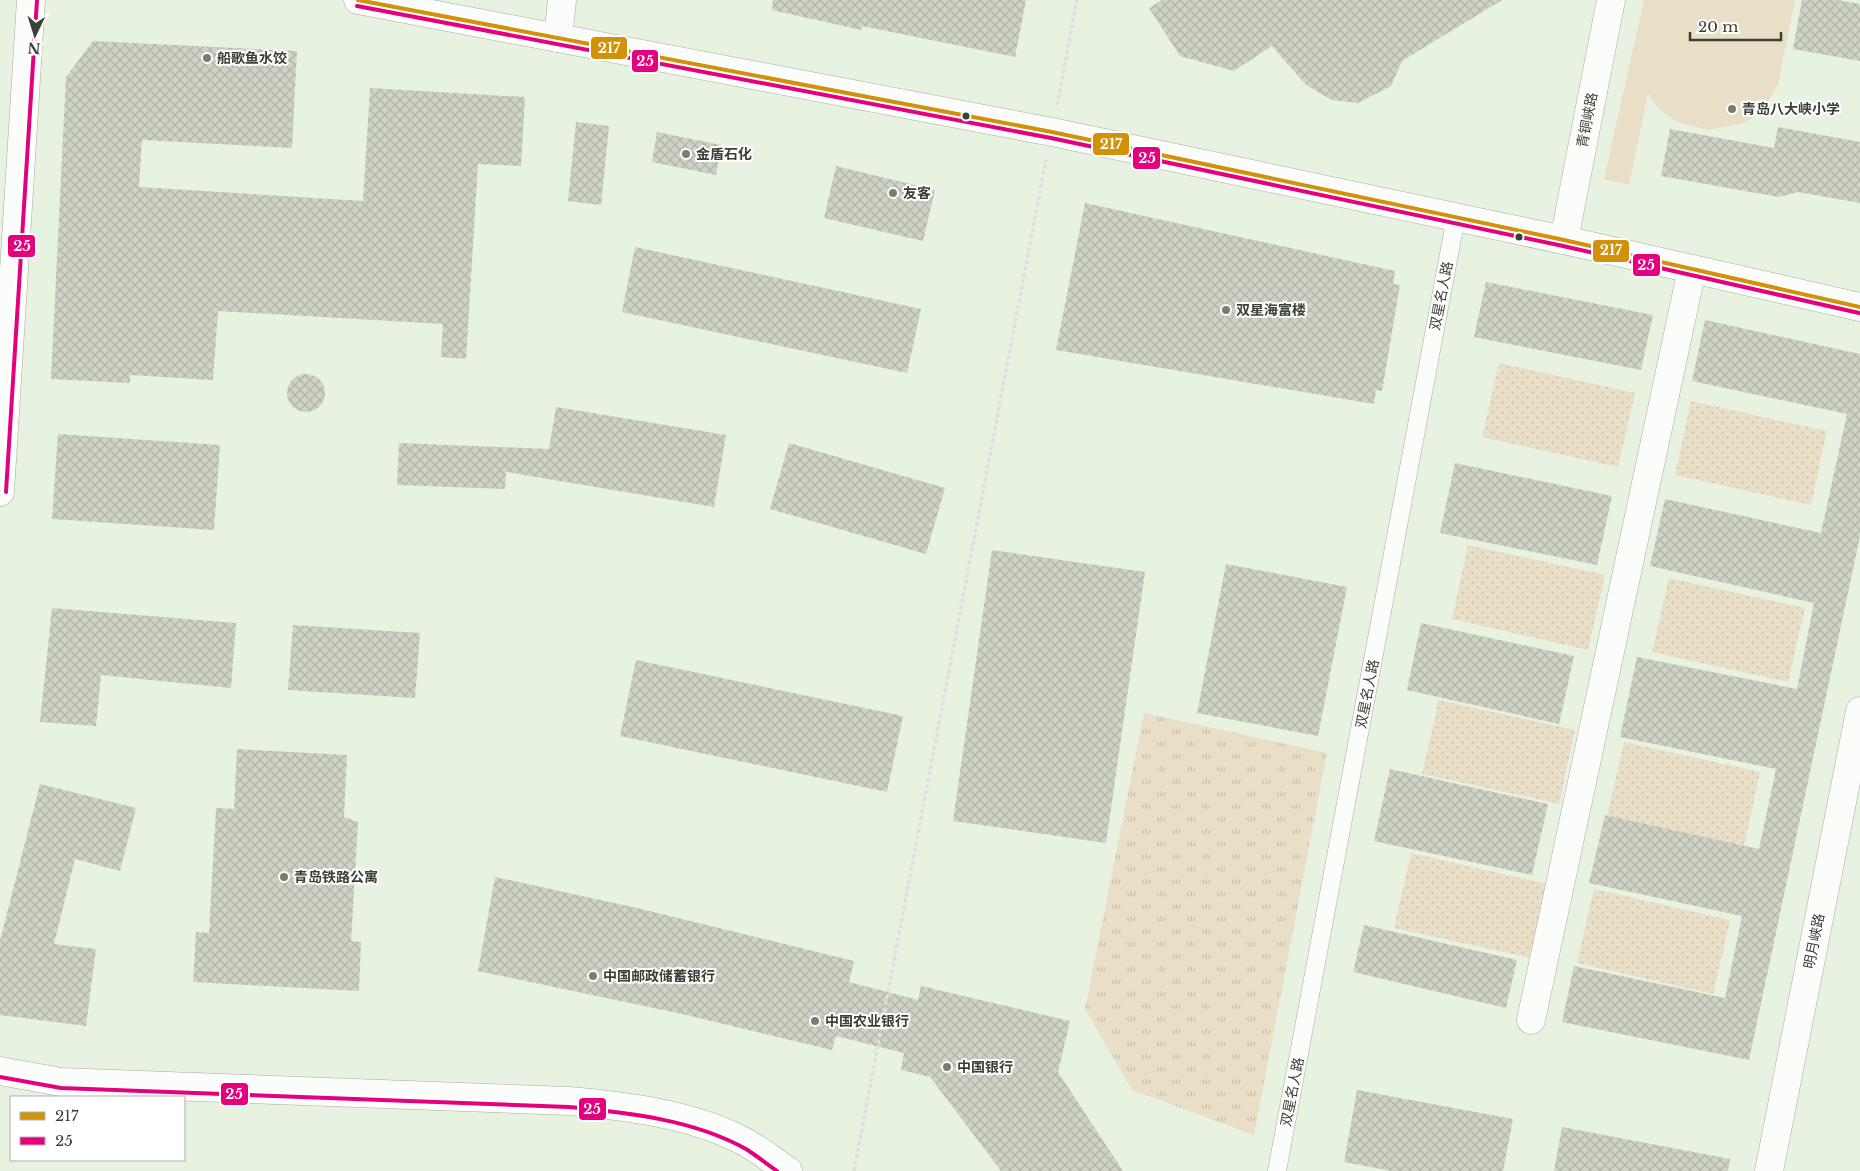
<svg xmlns="http://www.w3.org/2000/svg" width="1860" height="1171" font-family="'Libre Baskerville','Noto Sans SC',serif">
	<style>
		.grass { fill: #e9dfc6 }
		.park { fill: url(#park-tufts) }
		.garden { fill: url(#garden-dots) }
		.building { fill: url(#building-cross-hatch) }
		.lines { fill: none; stroke-linecap: round; stroke-linejoin: round }
		.lane-casing { stroke: #a4ada0; stroke-width: 19 }
		.street-casing { stroke: #a4ada0; stroke-width: 29 }
		.secondary-casing { stroke: #a4ada0; stroke-width: 29 }
		.path { stroke: #dcdfda; stroke-width: 3; stroke-dasharray: 4 2.5; stroke-linecap: butt }
		.lane { stroke: #fbfdfa; stroke-width: 18 }
		.street { stroke: #fbfdfa; stroke-width: 28 }
		.secondary { stroke: #fbfdfa; stroke-width: 28 }
		.bus-1-casing { stroke: #fff; stroke-width: 8 }
		.bus-2-casing { stroke: #fff; stroke-width: 8 }
		.bus-1 { stroke: #d1920a; stroke-width: 4 }
		.bus-2 { stroke: #e5007d; stroke-width: 4 }
		.poi-dot { fill: #767e71; stroke: #fff; stroke-width: 2 }
		.bus-dot { fill: #394034; stroke: #fff; stroke-width: 2 }
		.labels { text-anchor: middle; dominant-baseline: central; stroke-width: 4; stroke-linejoin: round; paint-order: stroke }
		.poi-label { font-size: 14px; font-weight: bold; fill: #394034; stroke: #fff; text-anchor: start }
		.street-label { font-size: 14px; fill: #394034; stroke: #fff }
		.line-badge { stroke: #fff; stroke-width: 2 }
		.badge-label { font-size: 14px; text-anchor: middle; font-weight: bold; fill: #fff }
	</style>
	<defs>
		<pattern id="park-tufts" width="24" height="20" patternUnits="userSpaceOnUse" patternTransform="scale(1.25)"><rect width="24" height="20" fill="#e9dfc6"/><path d="M3 7l-1-3M5 7V3M7 7l1-3M15 17l-1-3M17 17v-4M19 17l1-3" fill="none" stroke="#c9c0ab"/></pattern>
		<pattern id="garden-dots" width="8" height="8" patternUnits="userSpaceOnUse" patternTransform="scale(1.25)"><rect width="8" height="8" fill="#e9dfc6"/><path d="M2 2h.1M6 6h.1" fill="none" stroke="#c9c0ab" stroke-width="1.8" stroke-linecap="round"/></pattern>
		<pattern id="building-cross-hatch" width="8" height="8" patternUnits="userSpaceOnUse" patternTransform="scale(1.25)"><rect width="8" height="8" fill="#cfd3c5"/><path d="M0 0l8 8M0 8l8-8" fill="none" stroke="#b2b6aa"/></pattern>
	</defs>
	<rect width="100%" height="100%" fill="#e7f2e1"/>
	<path class="grass" d="M1644,0H1795L1778,84L1765,107L1745,123L1709,130L1679,123L1659,109L1648,94L1629,185L1604,179Z"/>
	<path class="park" d="M1144,713L1327,753L1254,1135L1132,1090L1085,1009Z"/>
	<g class="garden">
		<path d="M1499,363L1635,393L1618,467L1482,437Z"/>
		<path d="M1691,401L1827,431L1811,505L1675,475Z"/>
		<path d="M1468,545L1605,575L1588,650L1452,619Z"/>
		<path d="M1669,578L1805,608L1788,682L1652,652Z"/>
		<path d="M1439,700L1575,730L1559,804L1422,774Z"/>
		<path d="M1624,742L1760,772L1744,846L1607,816Z"/>
		<path d="M1411,853L1547,884L1531,958L1394,928Z"/>
		<path d="M1594,889L1730,920L1713,994L1577,963Z"/>
	</g>
	<g class="building">
		<path d="M773,0H1026L1015,57L862,26L861,30L772,10Z"/>
		<path d="M1162,0H1502L1402,61L1391,86L1358,103L1332,100L1306,85L1272,46L1234,71L1180,56L1149,8Z"/>
		<path d="M1802,0H1838L1860,4V61L1793,49Z"/>
		<path d="M93,41L297,51L292,148L142,140L139,187L363,201L370,88L525,97L521,166L478,164L466,359L441,357L443,324L218,311L213,380L130,375V383L51,379L66,77Z"/>
		<path d="M576,122L609,126L601,205L568,201Z"/>
		<path d="M1778,127L1860,142V203L1798,192L1779,197L1661,176L1670,129L1774,148Z"/>
		<path d="M657,132L721,145L716,175L652,162Z"/>
		<path d="M836,166L935,190L923,241L824,218Z"/>
		<path d="M1085,203L1395,271L1393,284L1400,285L1382,391L1376,390L1374,404L1056,350Z"/>
		<path d="M635,247L921,309L907,373L622,312Z"/>
		<path d="M1486,282L1653,315L1641,370L1474,337Z"/>
		<path d="M1705,320L1860,354V536L1749,1060L1562,1022L1574,966L1725,998L1742,916L1589,883L1605,815L1759,849L1776,769L1620,737L1637,657L1797,689L1814,603L1650,566L1665,499L1821,533L1847,414L1692,381Z"/>
		<circle cx="306" cy="393" r="19"/>
		<path d="M556,407L726,435L714,507L506,472L505,489L397,485L399,443L549,449Z"/>
		<path d="M58,434L220,445L214,530L52,519Z"/>
		<path d="M789,443L945,488L926,554L770,509Z"/>
		<path d="M1455,463L1612,496L1597,565L1440,533Z"/>
		<path d="M992,550L1145,572L1106,843L953,821Z"/>
		<path d="M1226,564L1347,587L1318,736L1197,713Z"/>
		<path d="M52,608L236,623L231,688L101,675L96,726L40,722Z"/>
		<path d="M1421,623L1574,656L1559,724L1407,690Z"/>
		<path d="M293,625L420,633L415,698L288,690Z"/>
		<path d="M636,660L903,716L887,792L620,736Z"/>
		<path d="M237,749L347,755L344,817L358,822L351,941L361,942L359,991L193,982L196,932L209,933L216,808L234,809Z"/>
		<path d="M1390,769L1548,804L1532,875L1374,841Z"/>
		<path d="M40,784L136,808L120,871L75,859L54,944L96,949L86,1026L0,1015V941Z"/>
		<path d="M495,877L637,908L854,961L849,982L918,1000L921,986L1070,1021L1058,1072L1123,1171H1001L930,1077L901,1070L904,1053L836,1036L832,1050L682,1014L478,971Z"/>
		<path d="M1364,925L1517,960L1506,1008L1353,972Z"/>
		<path d="M1357,1090L1513,1119L1503,1171H1391L1344,1162Z"/>
		<path d="M1562,1127L1730,1159L1728,1171H1554Z"/>
	</g>
	<g class="lines">
		<defs>
			<path id="lane" d="M1277,1171L1456,217"/>
			<g id="street">
				<path d="M358,0L1052,132L1564,240L1860,307"/>
				<path d="M558,38L562,0"/>
				<path d="M1564,240L1611,0"/>
				<path d="M0,492L31,0"/>
				<path d="M1531,1020L1692,269"/>
				<path d="M1769,1171L1860,711"/>
			</g>
			<path id="secondary" d="M0,1071L61,1082L569,1101C625,1106 692,1114 743,1141C759,1149 773,1161 788,1171"/>
		</defs>
		<use href="#lane" class="lane-casing"/>
		<use href="#street" class="street-casing"/>
		<use href="#secondary" class="secondary-casing"/>
		<g class="path">
			<path d="M1057,105L1077,0"/>
			<path d="M854,1171L1046,160"/>
		</g>
		<use href="#lane" class="lane"/>
		<use href="#street" class="street"/>
		<use href="#secondary" class="secondary"/>
		<defs>
			<path id="bus-1" d="M358,0L1052,132L1564,240L1860,307"/>
			<g id="bus-2">
				<path d="M357,6L1051,138L1563,246L1859,313"/>
				<path d="M6,492L37,0"/>
				<path d="M0,1077L61,1088L569,1107C628,1113 692,1119 746,1149C757,1156 767,1164 777,1171"/>
			</g>
		</defs>
		<use href="#bus-1" class="bus-1-casing"/>
		<use href="#bus-2" class="bus-2-casing"/>
		<use href="#bus-1" class="bus-1"/>
		<use href="#bus-2" class="bus-2"/>
	</g>
	<g class="poi-dot">
		<circle cx="207" cy="58" r="5"/>
		<circle cx="1732" cy="109" r="5"/>
		<circle cx="686" cy="154" r="5"/>
		<circle cx="893" cy="193" r="5"/>
		<circle cx="1226" cy="310" r="5"/>
		<circle cx="284" cy="877" r="5"/>
		<circle cx="593" cy="976" r="5"/>
		<circle cx="815" cy="1021" r="5"/>
		<circle cx="947" cy="1067" r="5"/>
	</g>
	<g class="bus-dot">
		<circle cx="966" cy="116" r="4.5"/>
		<circle cx="1519" cy="237" r="4.5"/>
	</g>
	<g class="labels">
		<g class="poi-label">
			<text x="217" y="58">船歌鱼水饺</text>
			<text x="1742" y="109">青岛八大峡小学</text>
			<text x="696" y="154">金盾石化</text>
			<text x="903" y="193">友客</text>
			<text x="1236" y="310">双星海富楼</text>
			<text x="294" y="877">青岛铁路公寓</text>
			<text x="603" y="976">中国邮政储蓄银行</text>
			<text x="825" y="1021">中国农业银行</text>
			<text x="957" y="1067">中国银行</text>
		</g>
		<g class="street-label">
			<text transform="translate(1587 120) rotate(-79)">青铜峡路</text>
			<text transform="translate(1441 296) rotate(-79)">双星名人路</text>
			<text transform="translate(1367 694) rotate(-79)">双星名人路</text>
			<text transform="translate(1814 941) rotate(-79)">明月峡路</text>
			<text transform="translate(1292 1092) rotate(-79)">双星名人路</text>
		</g>
	</g>
	<g class="line-badge">
		<rect x="590" y="36" width="38" height="24" rx="5" fill="#d1920a"/>
		<rect x="631" y="49" width="28" height="24" rx="5" fill="#e5007d"/>
		<rect x="1092" y="132" width="38" height="24" rx="5" fill="#d1920a"/>
		<rect x="1132" y="146" width="29" height="24" rx="5" fill="#e5007d"/>
		<rect x="7" y="234" width="29" height="24" rx="5" fill="#e5007d"/>
		<rect x="1592" y="239" width="38" height="24" rx="5" fill="#d1920a"/>
		<rect x="1632" y="253" width="29" height="24" rx="5" fill="#e5007d"/>
		<rect x="220" y="1082" width="29" height="24" rx="5" fill="#e5007d"/>
		<rect x="578" y="1097" width="29" height="24" rx="5" fill="#e5007d"/>
	</g>
	<g class="badge-label">
		<text x="609" y="53">217</text>
		<text x="645" y="66">25</text>
		<text x="1111" y="149">217</text>
		<text x="1147" y="163">25</text>
		<text x="22" y="251">25</text>
		<text x="1611" y="255">217</text>
		<text x="1646" y="270">25</text>
		<text x="234" y="1099">25</text>
		<text x="592" y="1114">25</text>
	</g>
	<rect x="10" y="1096" width="175" height="65" fill="#ffffff" stroke="#b0b3ae"/>
	<rect x="20" y="1112" width="25" height="8" fill="#d1920a" stroke="#b0b3ae"/>
	<text x="55" y="1121" font-size="15" fill="#394034">217</text>
	<rect x="20" y="1137" width="25" height="8" fill="#e5007d" stroke="#b0b3ae"/>
	<text x="55" y="1146" font-size="15" fill="#394034">25</text>
	<g transform="translate(35 35) rotate(184)" stroke="#ffffff" stroke-width="4" paint-order="stroke">
	<path d="M0-4L9 19L0 12L-9 19Z" fill="#394034"/>
	<text y="-8" font-size="14" font-weight="bold" text-anchor="middle" fill="#394034">N</text>
	</g>
	<path d="M1690 32v8h91v-8" fill="none" stroke="#394034" stroke-width="2.5"/>
	<text x="1698" y="32" font-size="15" fill="#394034" stroke="#ffffff" stroke-width="4" paint-order="stroke">20 m</text>
</svg>
